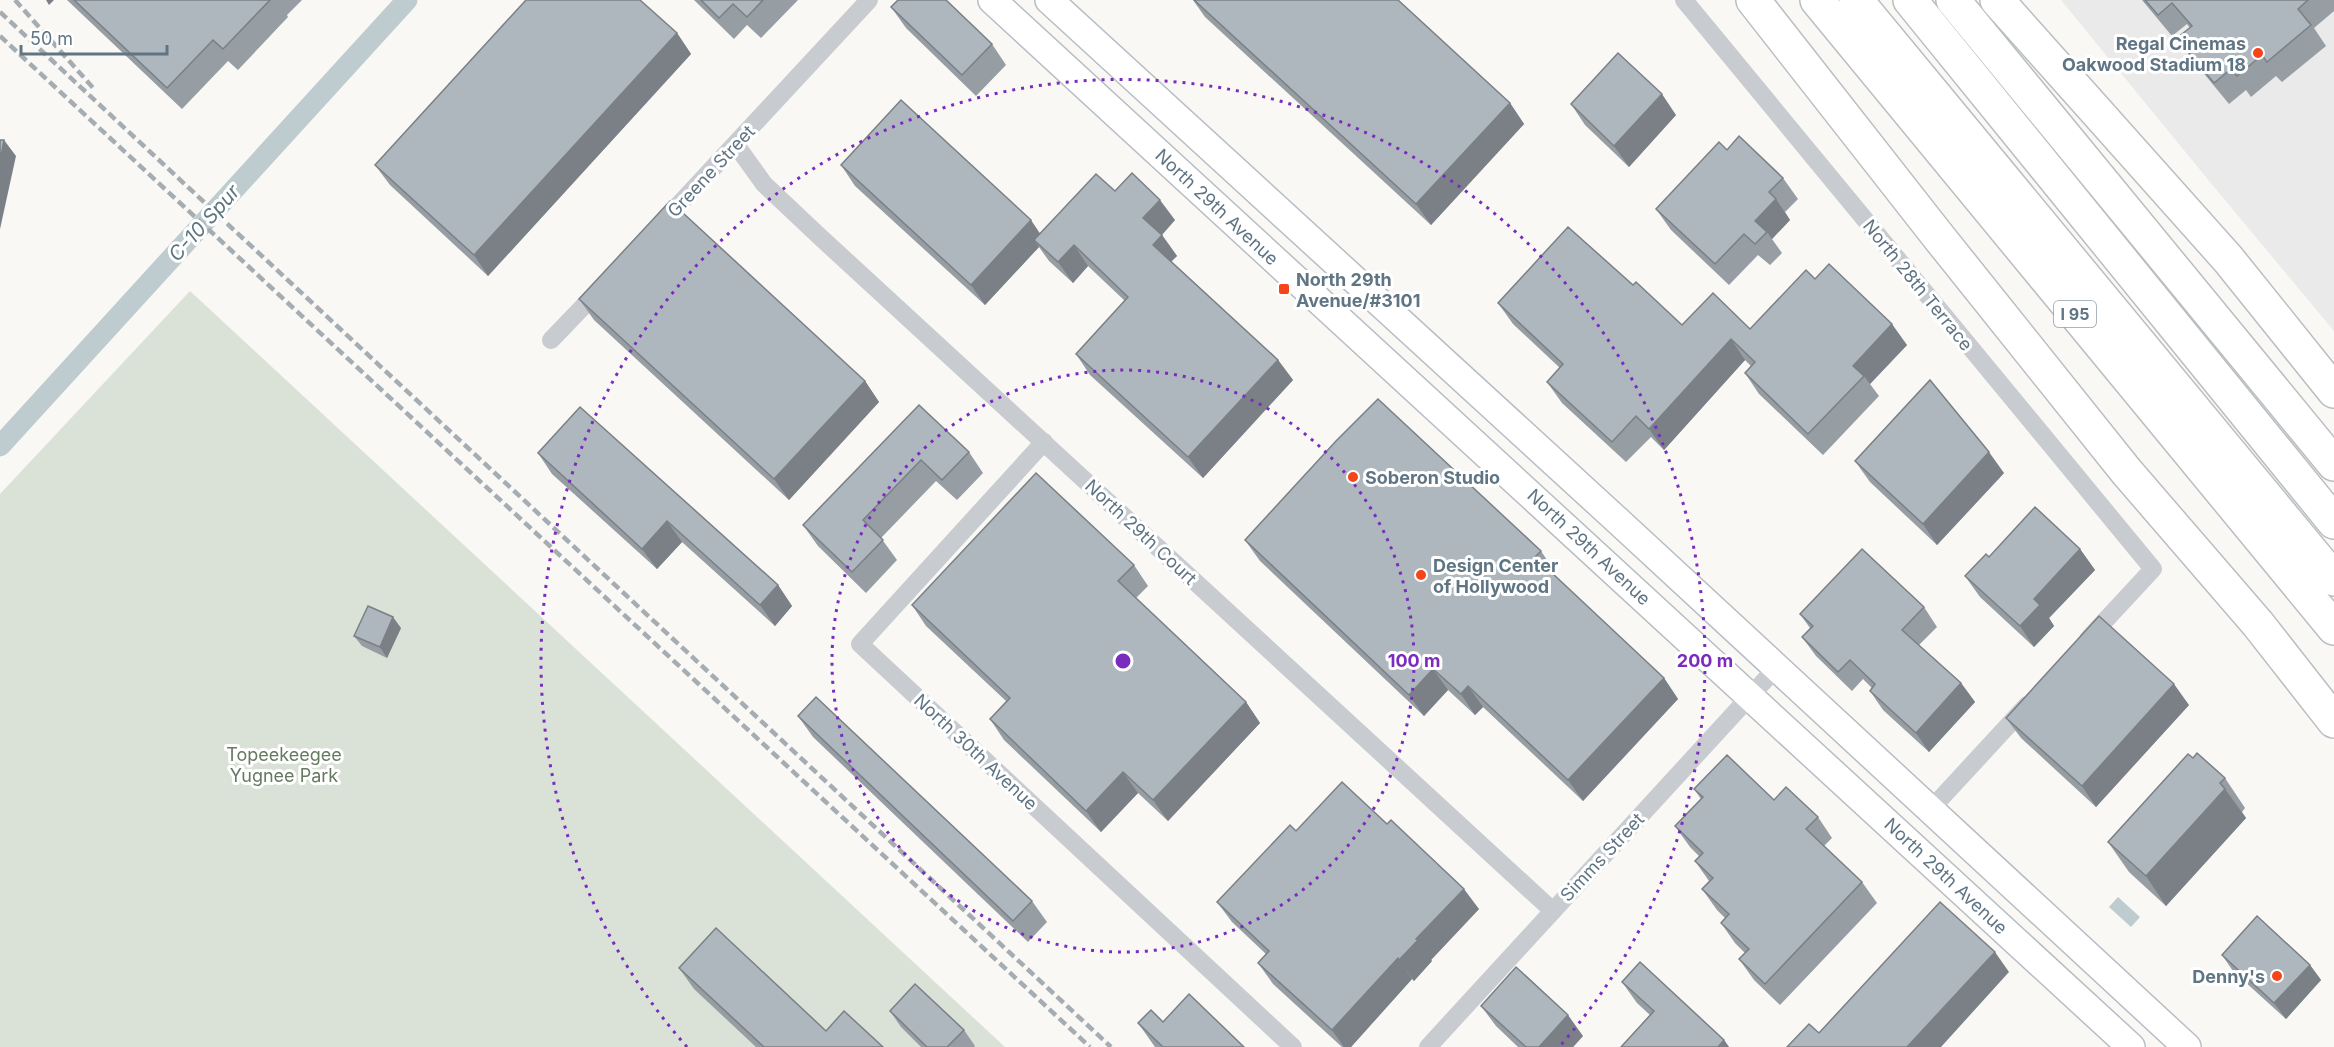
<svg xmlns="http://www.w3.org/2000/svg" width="2334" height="1047" font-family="Inter,sans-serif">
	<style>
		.built { fill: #e9eae9 }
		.green { fill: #dae1d6 }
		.water { fill: #becbcf }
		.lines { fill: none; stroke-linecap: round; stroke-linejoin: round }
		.canal { stroke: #becbcf; stroke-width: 21 }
		.secondary-casing { stroke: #b7bec3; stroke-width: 30 }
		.highway-casing { stroke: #babec1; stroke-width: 36 }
		.street { stroke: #c8ccd0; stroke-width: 18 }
		.secondary { stroke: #fff; stroke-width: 27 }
		.highway { stroke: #fff; stroke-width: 33 }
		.rail { stroke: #a5adb3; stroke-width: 4.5; stroke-dasharray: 9 4.5; stroke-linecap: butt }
		.wall { fill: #969da3 }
		.shaded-wall { fill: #7a8085 }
		.building { fill: #aeb7be; stroke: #7a8085; stroke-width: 1.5 }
		.ring { fill: none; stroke: #7b2cbf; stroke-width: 3; stroke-dasharray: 3 6 }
		.poi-dot { fill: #f54419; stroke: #fff; stroke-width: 2 }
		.labels { text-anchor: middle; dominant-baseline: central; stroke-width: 6; stroke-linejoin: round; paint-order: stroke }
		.shield { fill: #fff; stroke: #909ea9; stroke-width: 1.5 }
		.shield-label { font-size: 16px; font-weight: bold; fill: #607584 }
		.poi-label { font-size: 18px; font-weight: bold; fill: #607584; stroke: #fff; text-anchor: start }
		.street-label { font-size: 18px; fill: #607584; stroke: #fff }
		.park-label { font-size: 18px; fill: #667a60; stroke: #fff }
		.water-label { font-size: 20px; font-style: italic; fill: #5b767e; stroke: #fff }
		.centre { fill: #7b2cbf; stroke: #fff; stroke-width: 3 }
		.ring-label { font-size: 18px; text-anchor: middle; font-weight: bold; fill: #7b2cbf; stroke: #fff; stroke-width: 6; stroke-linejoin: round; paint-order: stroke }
	</style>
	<rect width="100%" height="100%" fill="#f9f8f5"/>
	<path class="built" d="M2061,0H2334V331L2210,182Z"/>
	<path class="green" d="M190,291L1005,1047H0V494Z"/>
	<path class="water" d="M2118,897L2140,917L2131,927L2109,907Z"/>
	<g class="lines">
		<path class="canal" d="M0,446L407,0"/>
		<defs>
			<g id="secondary">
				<path d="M992,0L2131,1047"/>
				<path d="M1049,0L1617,520L2187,1047"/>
			</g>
			<g id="highway">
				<path d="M1753,0L1938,236L2126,471L2258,624L2334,721"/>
				<path d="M1817,0L2334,628"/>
				<path d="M1856,0L2334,579"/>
				<path d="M1910,0L2334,522"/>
				<path d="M1953,0L2334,464"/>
				<path d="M1997,0L2228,259L2334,391"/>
			</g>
		</defs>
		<use href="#secondary" class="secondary-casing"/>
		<use href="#highway" class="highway-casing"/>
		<g class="street">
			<path d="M1684,0L2153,569L2088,639"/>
			<path d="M736,145L764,184L818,235L1553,911"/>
			<path d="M660,225L869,0"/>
			<path d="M551,340L600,289"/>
			<path d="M1044,442L860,644L1293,1047"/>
			<path d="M1931,809L2027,705"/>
			<path d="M1428,1047L1776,668"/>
		</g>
		<use href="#secondary" class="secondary"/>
		<use href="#highway" class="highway"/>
		<g class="rail">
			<path d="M15,0L95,90"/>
			<path d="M0,12L1111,1047"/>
			<path d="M0,36L1090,1047"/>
		</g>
	</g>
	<g class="wall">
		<path d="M67,0H302L287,15L288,17L238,70L228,61L182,109Z"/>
		<path d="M694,0H798L761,38L747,25L734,39Z"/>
		<path d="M1193,0H1398L1510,103L1524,124L1431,225L1205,17Z"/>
		<path d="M2142,0H2334V11L2314,28L2326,46L2282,82L2276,76L2251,97L2246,90L2229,104L2192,59L2177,38L2190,28L2187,24L2172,36Z"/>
		<path d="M891,7L992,44L1006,65L976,96L906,28Z"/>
		<path d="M677,33L691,54L488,276L390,185L375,165Z"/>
		<path d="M1571,104L1676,115L1629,167L1585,125Z"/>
		<path d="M1727,150L1783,178L1798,199L1785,212L1790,220L1772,239L1782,253L1770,265L1758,255L1729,285L1671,230L1656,209Z"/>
		<path d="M841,165L1040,233L1115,191L1175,220L1162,235L1177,256L1171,261L1278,360L1293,380L1203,478L1090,375L1076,354L1125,301L1088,266L1073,283L1049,261L1039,247L985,305L855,186Z"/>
		<path d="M1815,279L1907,345L1870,384L1879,396L1823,455L1759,394L1745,373L1751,366L1745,360L1664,450L1651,437L1626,462L1562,403L1547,382L1560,368L1513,324L1498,303L1633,285L1682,325L1750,329Z"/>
		<path d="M579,299L865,381L879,402L789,500L594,320Z"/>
		<path d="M919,405L969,452L983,473L957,500L936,481L881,538L897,560L866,593L818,546L803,525Z"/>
		<path d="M580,407L778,585L792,606L775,626L682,542L657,569L552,474L538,453Z"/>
		<path d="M1855,461L2004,473L1937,545L1870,482Z"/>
		<path d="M1245,540L1541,551L1555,572L1553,574L1664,678L1678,699L1583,801L1483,707L1475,715L1448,690L1424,716L1260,561Z"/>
		<path d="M2080,549L2095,570L2049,618L2054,626L2034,647L1980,597L1965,576L1989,557Z"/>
		<path d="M1134,565L1148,586L1136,598L1246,702L1260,723L1168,821L1138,793L1101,832L1004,740L990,719L1006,701L926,626L912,605Z"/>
		<path d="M1924,607L1937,627L1919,645L1961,683L1975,702L1929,752L1883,710L1870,691L1872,688L1863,679L1852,691L1816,656L1802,637L1810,628L1800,614Z"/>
		<path d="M401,628L387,658L362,646L354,636Z"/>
		<path d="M2189,705L2096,807L2021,738L2006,718Z"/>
		<path d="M798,716L1032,901L1047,922L1028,942L813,737Z"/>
		<path d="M2193,758L2225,778L2245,808L2242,812L2246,818L2166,906L2129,872L2108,842Z"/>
		<path d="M1694,789L1774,800L1818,817L1832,838L1824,846L1862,882L1877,903L1780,1005L1754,980L1739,959L1745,953L1735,943L1721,923L1725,918L1717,910L1702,889L1709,881L1695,861L1699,856L1690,847L1675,826L1701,799Z"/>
		<path d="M1296,831L1479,909L1431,960L1432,961L1414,981L1412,979L1351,1047H1342L1273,984L1258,963L1266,954L1232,922L1217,902Z"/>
		<path d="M2222,955L2310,965L2321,980L2286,1019L2233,971Z"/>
		<path d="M679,968L826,1031L883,1047H756L694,989Z"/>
		<path d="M1622,982L1724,1040L1729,1047H1621L1650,1015L1637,1003Z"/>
		<path d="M1481,1006L1583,1036L1573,1047H1518L1496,1026Z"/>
		<path d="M890,1011L964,1030L975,1046L974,1047H921L901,1027Z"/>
		<path d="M1163,1022L1244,1047H1155L1138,1023Z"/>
	</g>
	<g class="shaded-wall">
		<path d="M46,0H54L49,5Z"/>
		<path d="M677,33L691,54L488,276L474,255Z"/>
		<path d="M1662,94L1676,115L1629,167L1614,146Z"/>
		<path d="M1510,103L1524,124L1431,225L1416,204Z"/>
		<path d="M4,140L16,156L0,229V161Z"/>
		<path d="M1776,199L1790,220L1772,239L1767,232L1755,221Z"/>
		<path d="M1160,200L1175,220L1158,239L1143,218Z"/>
		<path d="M1031,220L1045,241L1034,240L1039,247L985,305L971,285Z"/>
		<path d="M1162,235L1177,256L1168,265L1153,245Z"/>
		<path d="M1074,245L1088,266L1073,283L1058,262Z"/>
		<path d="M1892,324L1907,345L1870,384L1864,376L1853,366Z"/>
		<path d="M1731,339L1745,360L1664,450L1649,429Z"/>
		<path d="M1278,360L1293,380L1203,478L1188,457Z"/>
		<path d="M865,381L879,402L789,500L774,479Z"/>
		<path d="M1989,452L2004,473L1937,545L1923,524Z"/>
		<path d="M667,521L682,542L657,569L642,549Z"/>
		<path d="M2080,549L2095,570L2049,618L2054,626L2034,647L2020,626L2034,599Z"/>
		<path d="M778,585L792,606L775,626L760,605Z"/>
		<path d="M393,617L401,628L387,658L380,647Z"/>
		<path d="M1433,669L1448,690L1424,716L1409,695Z"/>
		<path d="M1664,678L1678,699L1583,801L1568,780Z"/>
		<path d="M1961,683L1975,702L1929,752L1916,733Z"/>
		<path d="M2174,684L2189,705L2096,807L2082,786Z"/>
		<path d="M1468,686L1483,707L1475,715L1461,694Z"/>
		<path d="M1246,702L1260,723L1168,821L1153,800Z"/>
		<path d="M1123,772L1138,793L1101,832L1086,811Z"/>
		<path d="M2225,789L2246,818L2166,906L2146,876Z"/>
		<path d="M1464,889L1479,909L1431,960L1432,961L1414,981L1399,960L1416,939Z"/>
		<path d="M1995,952L2009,972L1941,1047H1907Z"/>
		<path d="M1398,958L1412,979L1351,1047H1344L1332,1030Z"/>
		<path d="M2310,965L2321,980L2286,1019L2274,1003Z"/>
		<path d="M1568,1015L1583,1036L1573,1047H1539Z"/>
		<path d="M1724,1040L1729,1047H1718Z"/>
	</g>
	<g class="building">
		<path d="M74,0H270L223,49L213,40L167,88Z"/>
		<path d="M526,0H640L677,33L474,255L375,165Z"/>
		<path d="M701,0H763L747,17L733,4L719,18Z"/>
		<path d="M898,0H946L992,44L962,75L891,7Z"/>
		<path d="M1194,0H1398L1510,103L1416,204Z"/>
		<path d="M2145,0H2308L2298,9L2311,25L2267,62L2262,55L2237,76L2231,69L2214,83L2177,38L2192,26L2172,3L2158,15Z"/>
		<path d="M1618,53L1662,94L1614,146L1571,104Z"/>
		<path d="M901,100L1031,220L971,285L841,165Z"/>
		<path d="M1739,136L1783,178L1769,192L1776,199L1755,221L1767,232L1755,244L1744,234L1715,264L1656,209L1719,142L1727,150Z"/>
		<path d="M0,140H4L0,161Z"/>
		<path d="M1132,173L1160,200L1143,218L1162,235L1153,245L1278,360L1188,457L1076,354L1128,297L1074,245L1058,262L1034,240L1096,174L1115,191Z"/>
		<path d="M670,201L865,381L774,479L579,299Z"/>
		<path d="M1568,227L1633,285L1636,282L1682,325L1713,293L1750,329L1806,270L1815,279L1829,264L1892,324L1853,366L1864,376L1808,434L1745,373L1755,362L1731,339L1649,429L1636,416L1612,442L1547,382L1563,364L1498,303Z"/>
		<path d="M1930,380L1989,452L1923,524L1855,461Z"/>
		<path d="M1378,399L1541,551L1535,557L1664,678L1568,780L1468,686L1461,694L1433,669L1409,695L1245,540L1336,441Z"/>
		<path d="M919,405L969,452L942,480L921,460L863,520L883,540L852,572L803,525Z"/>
		<path d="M580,407L778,585L760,605L667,521L642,549L538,453Z"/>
		<path d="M1036,473L1134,565L1118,581L1246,702L1153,800L1123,772L1086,811L990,719L1010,698L912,605Z"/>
		<path d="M2035,507L2080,549L2034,599L2040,605L2020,626L1965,576L1986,554L1989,557Z"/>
		<path d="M1862,549L1924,607L1902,630L1961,683L1916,733L1870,691L1875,684L1850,660L1838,672L1802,637L1813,626L1800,614Z"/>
		<path d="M368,606L393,617L380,647L354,636Z"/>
		<path d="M2099,616L2174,684L2082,786L2006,718Z"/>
		<path d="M816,697L1032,901L1013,921L798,716Z"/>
		<path d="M2197,753L2225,778L2220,783L2225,789L2146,876L2108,842L2188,754L2193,758Z"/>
		<path d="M1727,755L1774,800L1786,787L1818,817L1806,829L1862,882L1765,984L1739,959L1749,949L1721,923L1729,914L1702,889L1713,878L1695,861L1703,853L1675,826L1703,797L1694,789Z"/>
		<path d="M1342,782L1387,824L1391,820L1464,889L1416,939L1418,940L1399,960L1398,958L1332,1030L1258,963L1269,951L1217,902L1290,825L1296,831Z"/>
		<path d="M1940,902L1995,952L1907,1047H1787L1809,1024L1819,1033Z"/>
		<path d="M2257,916L2310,965L2274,1003L2222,955Z"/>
		<path d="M716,928L826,1031L844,1011L883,1047H764L679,968Z"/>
		<path d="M1640,962L1724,1040L1718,1047H1621L1654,1011L1622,982Z"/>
		<path d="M1516,967L1568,1015L1539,1047H1526L1481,1006Z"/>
		<path d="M915,984L964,1030L947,1047H927L890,1011Z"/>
		<path d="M1189,994L1244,1047H1163L1138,1023L1151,1010L1163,1022Z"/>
	</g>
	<g class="ring">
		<circle cx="1123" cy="661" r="291"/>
		<path d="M687 1047A582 582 0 1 1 1559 1047"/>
	</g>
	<g class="poi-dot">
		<circle cx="2258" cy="53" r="6"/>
		<rect x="1278" y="283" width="12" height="12" rx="3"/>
		<circle cx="1353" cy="477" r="6"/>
		<circle cx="1421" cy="575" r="6"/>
		<circle cx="2277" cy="976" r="6"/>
	</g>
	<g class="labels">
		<rect class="shield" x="2054" y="301" width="42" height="26" rx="4.5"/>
		<g class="shield-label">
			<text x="2075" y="314">I 95</text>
		</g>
		<g class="poi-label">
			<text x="2246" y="43" text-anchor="end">Regal Cinemas<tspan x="2246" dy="21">Oakwood Stadium 18</tspan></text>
			<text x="1296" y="279">North 29th<tspan x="1296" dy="21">Avenue/#3101</tspan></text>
			<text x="1365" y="477">Soberon Studio</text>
			<text x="1433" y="565">Design Center<tspan x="1433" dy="21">of Hollywood</tspan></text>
			<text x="2265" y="976" text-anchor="end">Denny's</text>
		</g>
		<g class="street-label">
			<text transform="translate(711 171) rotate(-47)">Greene Street</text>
			<text transform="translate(1217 207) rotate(43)">North 29th Avenue</text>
			<text transform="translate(1918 285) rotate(51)">North 28th Terrace</text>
			<text transform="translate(1141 532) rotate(43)">North 29th Court</text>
			<text transform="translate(1589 547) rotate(43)">North 29th Avenue</text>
			<text transform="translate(976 752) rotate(43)">North 30th Avenue</text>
			<text transform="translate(1602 857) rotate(-47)">Simms Street</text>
			<text transform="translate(1946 876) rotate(43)">North 29th Avenue</text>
		</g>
		<g class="park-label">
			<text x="284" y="754">Topeekeegee<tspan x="284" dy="21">Yugnee Park</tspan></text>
		</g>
		<g class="water-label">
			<text transform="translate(204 223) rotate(-48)">C-10 Spur</text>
		</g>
	</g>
	<circle cx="1123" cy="661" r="9" class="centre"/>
	<g class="ring-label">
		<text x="1414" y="667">100 m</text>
		<text x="1705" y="667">200 m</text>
	</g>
	<path d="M21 45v9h146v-9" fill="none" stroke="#607584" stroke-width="3"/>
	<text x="30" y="45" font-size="18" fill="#607584" stroke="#ffffff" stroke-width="4.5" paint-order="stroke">50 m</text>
</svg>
